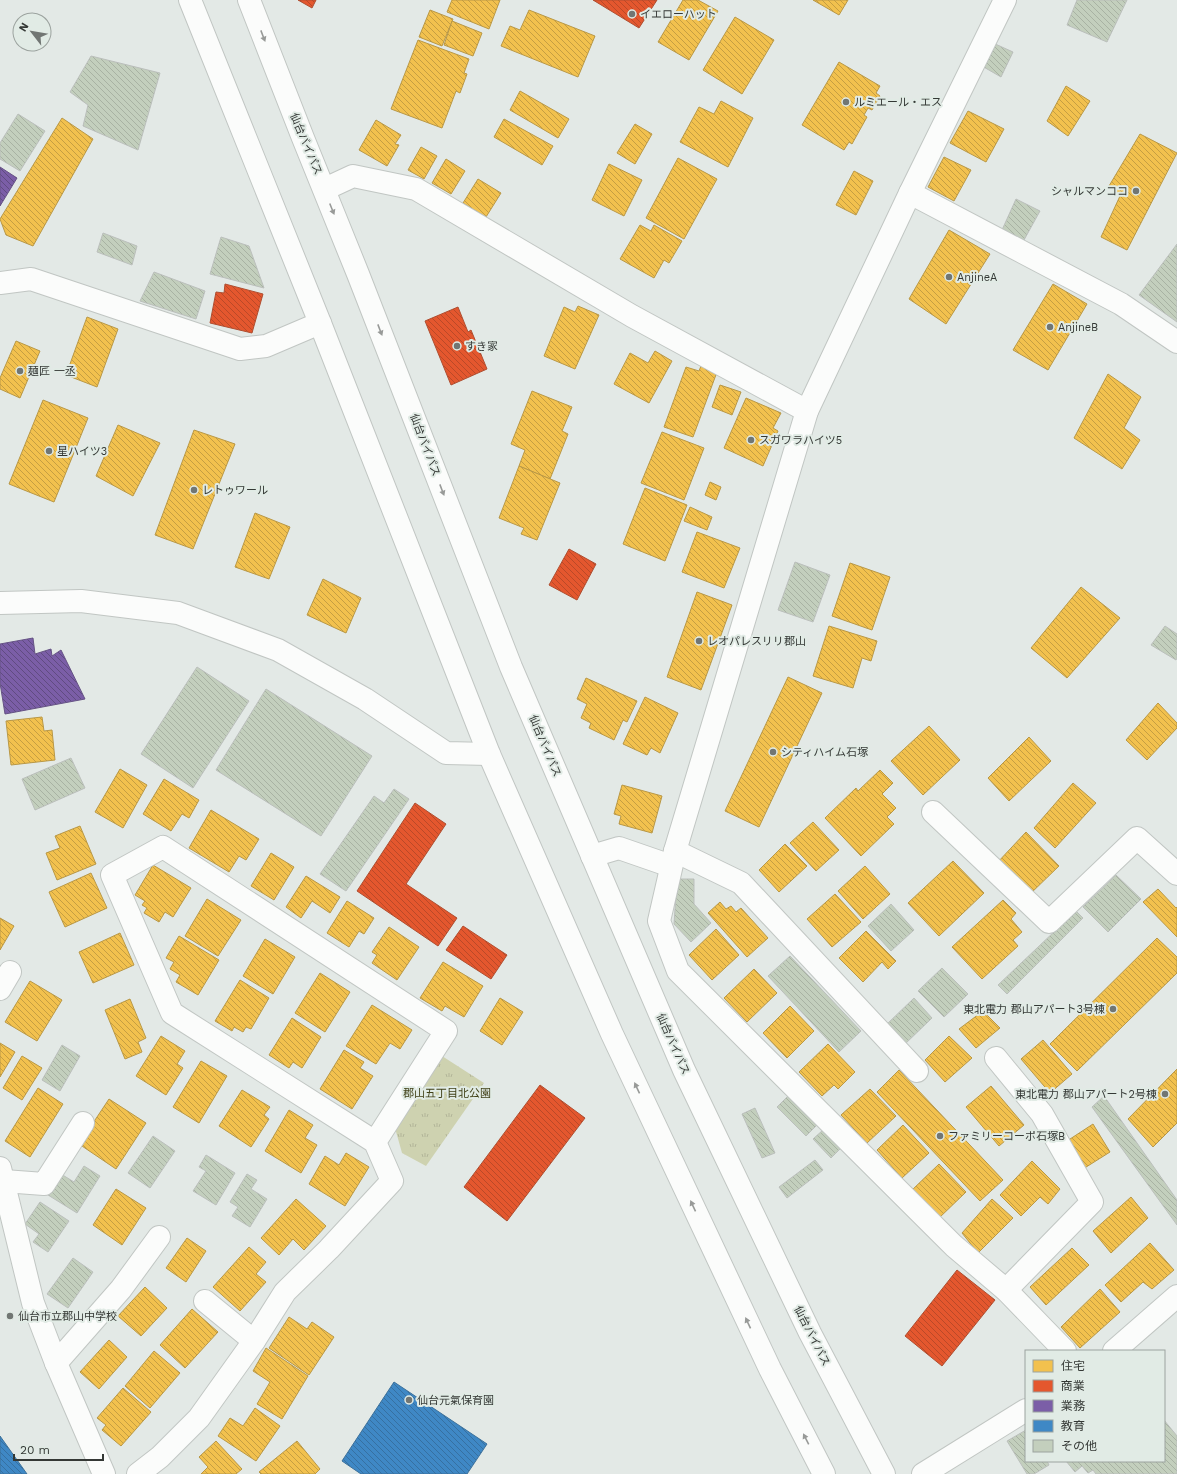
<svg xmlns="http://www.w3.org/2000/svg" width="1177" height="1474" font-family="'Work Sans','Noto Sans JP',sans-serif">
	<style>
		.park { fill: url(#park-tufts) }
		.homes { fill: url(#homes-back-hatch); stroke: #b99846 }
		.shops { fill: url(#shops-back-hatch); stroke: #af4e30 }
		.offices { fill: url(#offices-back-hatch); stroke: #665385 }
		.schools { fill: url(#schools-back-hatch); stroke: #3c709a }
		.building { fill: url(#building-back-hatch); stroke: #bbbfbc }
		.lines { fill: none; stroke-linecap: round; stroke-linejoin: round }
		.minor-casing { stroke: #c1c6c3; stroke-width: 24 }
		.highway-casing { stroke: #c1c6c3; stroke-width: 24 }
		.minor { stroke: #fbfcfb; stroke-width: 22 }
		.highway { stroke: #fbfcfb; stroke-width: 22 }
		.oneway { fill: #989a98 }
		.poi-dot { fill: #717673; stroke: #e1ebe5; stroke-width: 1.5 }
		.labels { text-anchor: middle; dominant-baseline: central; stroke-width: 4; stroke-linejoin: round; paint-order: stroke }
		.poi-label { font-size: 11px; fill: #343835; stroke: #e1ebe5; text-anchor: start }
		.street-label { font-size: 11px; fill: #343835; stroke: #e1ebe5 }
		.park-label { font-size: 11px; fill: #414219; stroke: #e1ebe5 }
	</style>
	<defs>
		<pattern id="park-tufts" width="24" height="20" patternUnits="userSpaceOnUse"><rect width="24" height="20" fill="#ced2b0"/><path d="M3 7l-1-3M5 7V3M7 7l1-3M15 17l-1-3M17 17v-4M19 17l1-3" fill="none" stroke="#b2b598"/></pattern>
		<pattern id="homes-back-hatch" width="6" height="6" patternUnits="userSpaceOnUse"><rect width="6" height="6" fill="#f2c14e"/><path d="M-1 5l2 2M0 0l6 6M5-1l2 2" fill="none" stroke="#c59e42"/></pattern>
		<pattern id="shops-back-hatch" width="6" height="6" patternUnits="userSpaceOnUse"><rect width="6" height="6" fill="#e4572e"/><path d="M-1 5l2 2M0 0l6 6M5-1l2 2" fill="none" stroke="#ba4928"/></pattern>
		<pattern id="offices-back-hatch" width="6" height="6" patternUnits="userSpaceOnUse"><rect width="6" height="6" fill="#7b5ea7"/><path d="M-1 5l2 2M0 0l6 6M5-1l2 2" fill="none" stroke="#604b81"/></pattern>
		<pattern id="schools-back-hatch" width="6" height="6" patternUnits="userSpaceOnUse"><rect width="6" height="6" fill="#3f88c5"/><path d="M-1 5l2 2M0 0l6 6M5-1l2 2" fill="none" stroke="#3670a1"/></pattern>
		<pattern id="building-back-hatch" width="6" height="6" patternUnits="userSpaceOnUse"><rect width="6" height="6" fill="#c3cfbd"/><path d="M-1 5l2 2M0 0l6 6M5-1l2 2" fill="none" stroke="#a8b2a3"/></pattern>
	</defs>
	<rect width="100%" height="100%" fill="#e3e9e6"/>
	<path class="park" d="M442,1056L484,1083L426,1166L402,1153L395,1128Z"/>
	<g class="homes">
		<path d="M452,0H500L489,29L447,12Z"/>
		<path d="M683,0H698L718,11L689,60L658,42Z"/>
		<path d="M813,0H848L839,15Z"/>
		<path d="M430,10L453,19L442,46L419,37Z"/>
		<path d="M529,10L595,36L578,77L501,46L510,26L520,30Z"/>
		<path d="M735,17L774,40L742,94L703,70Z"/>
		<path d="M452,21L482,33L473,56L444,45Z"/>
		<path d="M418,40L469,59L464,73L467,74L460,93L456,91L442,128L391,109Z"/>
		<path d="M839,62L880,86L876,93L880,96L872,110L868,108L864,115L867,117L852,144L849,142L844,150L802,125Z"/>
		<path d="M1066,86L1090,101L1068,136L1047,121Z"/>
		<path d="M520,91L569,119L558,138L510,110Z"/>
		<path d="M721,101L753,118L728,167L680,142L699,107L714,114Z"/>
		<path d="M968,111L1004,129L986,162L950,143Z"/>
		<path d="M62,118L93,139L33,246L6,235L0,219Z"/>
		<path d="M504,119L553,146L542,165L494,137Z"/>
		<path d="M376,120L401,135L395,144L399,145L387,166L359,150Z"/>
		<path d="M635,124L652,134L635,164L617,153Z"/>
		<path d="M1140,134L1177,153L1127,250L1101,237L1120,196L1109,186Z"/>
		<path d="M421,147L437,156L424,179L408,170Z"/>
		<path d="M944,157L971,170L954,201L928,187Z"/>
		<path d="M678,158L717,179L684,239L646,218Z"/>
		<path d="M446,159L465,171L451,194L432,183Z"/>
		<path d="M609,164L642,180L624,216L592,200Z"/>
		<path d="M854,171L873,181L856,215L836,205Z"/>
		<path d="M478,179L501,193L486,217L463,203Z"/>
		<path d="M640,225L651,231L654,225L682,241L669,263L664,260L654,278L620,259Z"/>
		<path d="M949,230L990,254L946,324L909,299Z"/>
		<path d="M1053,284L1087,304L1048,370L1013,350Z"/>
		<path d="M578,306L599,315L575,369L544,356L564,307L575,312Z"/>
		<path d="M87,317L118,329L97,387L66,375Z"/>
		<path d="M16,341L40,351L20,398L0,389V378Z"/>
		<path d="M655,351L672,361L649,403L614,384L630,353L648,363Z"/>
		<path d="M701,366L717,372L693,437L664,427L686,367L699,371Z"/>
		<path d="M1108,374L1141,397L1124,428L1140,440L1122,469L1074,438Z"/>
		<path d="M720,385L741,392L732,415L712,407Z"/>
		<path d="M532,391L572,407L562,431L568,434L550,479L519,466L525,450L511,444Z"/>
		<path d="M746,398L781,413L773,428L778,431L763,466L724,448Z"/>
		<path d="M43,400L88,418L54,502L9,484Z"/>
		<path d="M118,425L160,443L133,496L96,476Z"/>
		<path d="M194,430L235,444L193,549L155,535Z"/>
		<path d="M662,432L704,448L684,500L641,483Z"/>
		<path d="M519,466L560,483L537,540L521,534L524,528L499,518Z"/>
		<path d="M710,482L721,487L716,500L705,495Z"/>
		<path d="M645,488L687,505L665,561L623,544Z"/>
		<path d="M690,507L712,517L707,530L684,521Z"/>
		<path d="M255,513L290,527L269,579L235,567Z"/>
		<path d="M697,532L740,548L724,588L682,572Z"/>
		<path d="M850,563L890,577L872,630L832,616Z"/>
		<path d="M323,579L361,598L346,633L307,615Z"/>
		<path d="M1081,587L1120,618L1067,678L1031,648Z"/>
		<path d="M697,592L732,605L701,690L667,677Z"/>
		<path d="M829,626L877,641L871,661L862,658L853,688L813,676Z"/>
		<path d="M788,677L822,693L759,827L725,811Z"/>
		<path d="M586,678L637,701L627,722L623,720L614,740L589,728L591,723L581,718L587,704L577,699Z"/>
		<path d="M645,697L678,713L660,753L651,748L647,755L623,744Z"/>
		<path d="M1158,703L1177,723V728L1147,760L1126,740Z"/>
		<path d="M42,717L44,731L52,730L55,760L11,765L6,721Z"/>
		<path d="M929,726L960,760L923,795L891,761Z"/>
		<path d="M1029,737L1051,761L1009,801L988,778Z"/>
		<path d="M120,769L147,785L123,828L95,812Z"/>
		<path d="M880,770L893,783L882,794L896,808L887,817L894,824L861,856L825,818L856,788L858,791Z"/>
		<path d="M164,779L199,800L189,818L182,814L171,831L143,814Z"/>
		<path d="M1073,783L1096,803L1055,848L1034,828Z"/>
		<path d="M622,785L662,796L652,833L619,824L621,816L614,814Z"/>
		<path d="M211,810L259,839L246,860L239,856L229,872L189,848Z"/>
		<path d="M813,822L839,850L816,871L790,843Z"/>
		<path d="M80,826L96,864L57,880L46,853L60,848L55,836Z"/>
		<path d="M1026,832L1059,866L1028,896L997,863Z"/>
		<path d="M785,844L807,866L779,892L759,870Z"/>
		<path d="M271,853L294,867L274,900L251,886Z"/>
		<path d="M953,861L984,893L939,936L908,903Z"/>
		<path d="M153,865L191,888L173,917L165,912L159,922L144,913L147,908L142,905L145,901L135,895Z"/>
		<path d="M865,866L890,894L863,919L838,891Z"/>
		<path d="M91,873L107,908L65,927L49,892Z"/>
		<path d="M306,876L340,897L330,913L312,901L301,918L286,907Z"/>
		<path d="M1158,889L1176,908L1177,907V937L1143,902Z"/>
		<path d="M835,894L861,922L832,947L807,919Z"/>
		<path d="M207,899L241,920L218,956L185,936Z"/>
		<path d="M1003,900L1016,913L1011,919L1022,932L1013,940L1018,946L982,979L952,947Z"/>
		<path d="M347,901L374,918L364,934L359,931L349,947L327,933Z"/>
		<path d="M720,902L726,909L731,906L736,912L741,908L768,938L747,957L708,913Z"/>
		<path d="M0,918L14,926L0,950Z"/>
		<path d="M389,927L419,947L397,980L372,963L377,955L372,952Z"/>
		<path d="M716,929L739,955L712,980L689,955Z"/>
		<path d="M866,931L896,961L888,969L882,962L863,982L839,958Z"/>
		<path d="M120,933L134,965L93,983L79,952Z"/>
		<path d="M179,936L219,960L198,995L176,982L180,975L170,969L174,962L166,958Z"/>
		<path d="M1157,938L1177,957V973L1077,1071L1050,1044Z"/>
		<path d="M265,939L295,957L273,994L243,976Z"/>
		<path d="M443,962L483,986L464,1017L445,1006L442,1011L420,998Z"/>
		<path d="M754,969L777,993L747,1022L724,998Z"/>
		<path d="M320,973L350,992L325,1032L295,1013Z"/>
		<path d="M240,980L269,998L251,1029L246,1027L243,1032L234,1027L232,1031L215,1021Z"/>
		<path d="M30,981L62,1000L37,1041L5,1022Z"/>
		<path d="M500,998L523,1012L502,1045L480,1031Z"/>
		<path d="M130,999L146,1038L138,1042L142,1052L125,1059L105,1010Z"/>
		<path d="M372,1005L412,1030L400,1049L390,1043L376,1064L346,1046Z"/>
		<path d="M790,1006L814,1031L787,1058L763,1033Z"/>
		<path d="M983,1011L1000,1028L976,1048L959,1029Z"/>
		<path d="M292,1018L321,1037L302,1068L293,1062L289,1068L269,1055Z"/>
		<path d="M161,1036L185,1051L177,1064L183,1068L166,1095L136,1076Z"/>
		<path d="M949,1036L972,1058L945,1082L925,1060Z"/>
		<path d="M1043,1040L1072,1074L1050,1093L1021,1059Z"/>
		<path d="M0,1043L15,1052L0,1077Z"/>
		<path d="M828,1044L855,1072L838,1089L834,1085L822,1096L799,1072Z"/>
		<path d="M344,1050L364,1062L360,1068L373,1076L352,1109L320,1089Z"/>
		<path d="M22,1056L42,1068L22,1100L3,1088Z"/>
		<path d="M201,1061L227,1076L199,1123L173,1107Z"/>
		<path d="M1177,1069V1123L1153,1147L1128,1119Z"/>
		<path d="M899,1070L1003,1180L980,1201L877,1092Z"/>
		<path d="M991,1086L1024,1125L999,1146L966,1107Z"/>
		<path d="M38,1088L63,1104L30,1157L5,1141Z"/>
		<path d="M870,1089L896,1116L867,1143L841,1115Z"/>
		<path d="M242,1090L270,1107L264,1115L269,1119L251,1147L219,1126Z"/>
		<path d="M109,1099L146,1123L116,1169L79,1144Z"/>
		<path d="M289,1110L313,1125L305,1138L317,1145L301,1173L265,1151Z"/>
		<path d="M1093,1124L1110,1152L1083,1169L1067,1141Z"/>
		<path d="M903,1125L929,1153L902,1178L877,1150Z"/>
		<path d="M346,1153L369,1167L345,1206L309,1184L325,1156L339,1165Z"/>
		<path d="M1032,1161L1060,1189L1048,1204L1040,1197L1021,1216L1000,1195Z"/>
		<path d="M939,1164L966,1192L938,1219L911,1191Z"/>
		<path d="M116,1189L146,1208L122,1245L93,1225Z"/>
		<path d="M1131,1197L1148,1218L1111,1253L1093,1231Z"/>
		<path d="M296,1199L326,1226L304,1250L293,1239L279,1255L261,1238Z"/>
		<path d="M992,1199L1013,1218L978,1253L962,1233Z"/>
		<path d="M187,1238L206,1251L186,1282L166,1268Z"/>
		<path d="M1150,1243L1174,1270L1152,1289L1143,1282L1121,1302L1105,1285Z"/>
		<path d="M249,1247L266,1262L256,1274L266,1282L240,1311L213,1287Z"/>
		<path d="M1072,1248L1089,1265L1046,1305L1030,1287Z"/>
		<path d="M145,1287L167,1308L141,1336L118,1316Z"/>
		<path d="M1100,1289L1120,1312L1080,1348L1061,1327Z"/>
		<path d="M192,1309L218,1332L185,1368L160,1345Z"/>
		<path d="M289,1317L307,1329L312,1322L334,1337L309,1375L269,1348Z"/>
		<path d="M109,1340L127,1357L99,1389L80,1372Z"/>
		<path d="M266,1348L308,1376L282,1419L257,1404L270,1382L253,1371Z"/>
		<path d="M154,1351L180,1373L150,1408L125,1386Z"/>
		<path d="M123,1388L151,1412L121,1446L102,1430L106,1425L97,1418Z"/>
		<path d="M255,1408L280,1426L256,1461L218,1436L230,1418L243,1426Z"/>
		<path d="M216,1441L242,1469L236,1474H201L208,1467L199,1457Z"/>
		<path d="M297,1441L320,1469L315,1474H261L259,1472Z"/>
	</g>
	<g class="shops">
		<path d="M298,0H316L312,8Z"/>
		<path d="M593,0H657L639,28Z"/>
		<path d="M225,284L263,294L252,333L210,323L216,292L224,293Z"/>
		<path d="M458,307L468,332L471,330L487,369L451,385L425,321Z"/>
		<path d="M569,549L596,564L577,600L549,585Z"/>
		<path d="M415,803L446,824L406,884L457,918L438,946L357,891Z"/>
		<path d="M463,926L507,955L491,979L446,950Z"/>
		<path d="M540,1085L585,1118L507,1221L464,1187Z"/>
		<path d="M957,1270L995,1300L942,1366L905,1336Z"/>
	</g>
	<g class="offices">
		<path d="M0,167L17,178L0,206Z"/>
		<path d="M33,638L35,654L51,649L52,656L61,650L85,699L5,714L0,683V644Z"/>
	</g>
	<g class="schools">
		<path d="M394,1382L487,1444L467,1474H361L342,1461Z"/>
		<path d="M0,1436L27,1474H0Z"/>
	</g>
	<g class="building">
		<path d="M1077,0H1127L1107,42L1067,25Z"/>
		<path d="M993,43L1013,52L1001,77L982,66Z"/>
		<path d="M91,56L160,73L138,150L83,126L88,105L70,92Z"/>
		<path d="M18,114L45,131L20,171L0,159V143Z"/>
		<path d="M1016,199L1040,211L1024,240L1002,230Z"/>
		<path d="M103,233L137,246L132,265L97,252Z"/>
		<path d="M221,237L249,246L264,288L210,274Z"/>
		<path d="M1177,244V322L1139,295Z"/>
		<path d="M154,272L205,291L196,319L140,301Z"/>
		<path d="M795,562L830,575L813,622L778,610Z"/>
		<path d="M1165,626L1177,634V658L1176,660L1151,645Z"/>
		<path d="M197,667L249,701L193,788L141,754Z"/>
		<path d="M266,689L372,756L321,836L216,770Z"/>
		<path d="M71,758L85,788L35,810L22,779Z"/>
		<path d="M394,789L409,799L346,891L320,874L374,796L384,803Z"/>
		<path d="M1116,875L1141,899L1108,932L1083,907Z"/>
		<path d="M677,879H694V904L711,923L691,942L674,924Z"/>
		<path d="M891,904L914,930L891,951L868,926Z"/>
		<path d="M1076,911L1083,918L1007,994L998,985Z"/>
		<path d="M790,956L861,1031L839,1052L768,976Z"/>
		<path d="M942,968L968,994L944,1017L918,991Z"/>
		<path d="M914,998L932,1018L904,1045L885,1026Z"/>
		<path d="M62,1045L80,1056L60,1091L42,1080Z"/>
		<path d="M789,1095L817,1125L806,1136L777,1107Z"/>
		<path d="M1104,1096L1177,1200V1225L1092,1107Z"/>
		<path d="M755,1108L775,1153L762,1158L742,1114Z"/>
		<path d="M823,1130L841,1148L831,1158L813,1139Z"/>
		<path d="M153,1136L175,1151L150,1188L128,1173Z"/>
		<path d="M206,1155L235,1173L216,1205L193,1191L206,1171L199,1167Z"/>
		<path d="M815,1160L823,1170L787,1198L779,1187Z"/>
		<path d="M84,1166L100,1176L77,1213L48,1195L61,1174L74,1182Z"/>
		<path d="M247,1174L257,1180L251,1189L267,1199L250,1227L232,1216L238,1207L230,1202Z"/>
		<path d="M40,1202L69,1221L48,1252L33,1242L39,1234L25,1224Z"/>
		<path d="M73,1258L93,1272L68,1308L47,1294Z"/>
		<path d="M1164,1420L1177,1436V1474H1096L1093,1470L1088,1473L1082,1466L1075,1472L1066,1461H1164Z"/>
		<path d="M1026,1430V1461H1047L1049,1465L1034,1474H1027L1007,1441Z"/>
	</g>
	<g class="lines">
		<defs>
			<g id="minor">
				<path d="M1005,0L910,193L807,411L675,851L659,921L678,971L954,1246L1006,1290L1065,1351"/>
				<path d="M325,189L353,176L416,189L632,316L807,411"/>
				<path d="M910,193L1121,304L1177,342"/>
				<path d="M0,283L31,279L240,349L266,346L320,323"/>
				<path d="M0,603L81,601L178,613L278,650L365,699L446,753L489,754"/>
				<path d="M933,812L1049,922L1137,838L1177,874"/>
				<path d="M675,851L741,883L917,1071"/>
				<path d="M592,856L619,848L671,866"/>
				<path d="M0,989L10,972"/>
				<path d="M996,1058L1042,1114L1092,1202L1006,1290"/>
				<path d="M0,1168L33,1303L56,1363L104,1474"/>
				<path d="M4,1181L44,1184L83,1123"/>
				<path d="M205,1301L254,1341"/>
				<path d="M1114,1351L1177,1296"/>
				<path d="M56,1363L121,1289L159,1237"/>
				<path d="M138,1474L160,1457L199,1418L254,1341L285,1292L329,1249L392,1181L375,1142L172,1013L112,875L163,847L446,1031L375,1142"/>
				<path d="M923,1474L1026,1410"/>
			</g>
			<g id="highway">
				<path d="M190,0L320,323L489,754L612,1034L770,1369L824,1474"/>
				<path d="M249,0L303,138L358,274L511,667L684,1070L810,1333L884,1474"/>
			</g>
		</defs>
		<use href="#minor" class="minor-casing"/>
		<use href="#highway" class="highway-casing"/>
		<use href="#minor" class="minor"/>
		<use href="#highway" class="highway"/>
	</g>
	<defs><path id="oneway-solid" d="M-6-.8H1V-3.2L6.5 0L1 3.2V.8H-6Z"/></defs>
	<g class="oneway">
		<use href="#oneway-solid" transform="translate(263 36) rotate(69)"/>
		<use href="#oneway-solid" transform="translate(332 209) rotate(68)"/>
		<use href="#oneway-solid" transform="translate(380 330) rotate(69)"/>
		<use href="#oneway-solid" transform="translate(442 490) rotate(69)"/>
		<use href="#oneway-solid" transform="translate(637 1088) rotate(-115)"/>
		<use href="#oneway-solid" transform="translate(693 1206) rotate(-115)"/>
		<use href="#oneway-solid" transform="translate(748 1323) rotate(-115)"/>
		<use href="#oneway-solid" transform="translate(806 1439) rotate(-117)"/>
	</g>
	<g class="poi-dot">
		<circle cx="632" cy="14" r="4"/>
		<circle cx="846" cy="102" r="4"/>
		<circle cx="1136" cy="191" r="4"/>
		<circle cx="949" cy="277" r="4"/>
		<circle cx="1050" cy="327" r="4"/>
		<circle cx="457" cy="346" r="4"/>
		<circle cx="20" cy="371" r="4"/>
		<circle cx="751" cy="440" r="4"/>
		<circle cx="49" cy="451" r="4"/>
		<circle cx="194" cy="490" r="4"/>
		<circle cx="699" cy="641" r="4"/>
		<circle cx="773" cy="752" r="4"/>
		<circle cx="1113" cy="1009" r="4"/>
		<circle cx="1165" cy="1094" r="4"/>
		<circle cx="940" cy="1136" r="4"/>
		<circle cx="10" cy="1316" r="4"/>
		<circle cx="409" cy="1400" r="4"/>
	</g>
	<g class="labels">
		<g class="poi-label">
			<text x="640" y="14">イエローハット</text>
			<text x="854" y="102">ルミエール・エス</text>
			<text x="1128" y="191" text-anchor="end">シャルマンココ</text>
			<text x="957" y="277">AnjineA</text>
			<text x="1058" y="327">AnjineB</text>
			<text x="465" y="346">すき家</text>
			<text x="28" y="371">麺匠 一丞</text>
			<text x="759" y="440">スガワラハイツ5</text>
			<text x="57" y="451">星ハイツ3</text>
			<text x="202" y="490">レトゥワール</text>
			<text x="707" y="641">レオパレスリリ郡山</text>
			<text x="781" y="752">シティハイム石塚</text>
			<text x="1105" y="1009" text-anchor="end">東北電力 郡山アパート3号棟</text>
			<text x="1157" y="1094" text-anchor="end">東北電力 郡山アパート2号棟</text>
			<text x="948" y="1136">ファミリーコーポ石塚B</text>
			<text x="18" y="1316">仙台市立郡山中学校</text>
			<text x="417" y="1400">仙台元氣保育園</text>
		</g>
		<g class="street-label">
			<text transform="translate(306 144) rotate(67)">仙台バイパス</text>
			<text transform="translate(425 445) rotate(69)">仙台バイパス</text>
			<text transform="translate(545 746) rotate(67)">仙台バイパス</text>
			<text transform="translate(673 1044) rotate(66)">仙台バイパス</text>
			<text transform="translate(812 1336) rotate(63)">仙台バイパス</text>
		</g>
		<g class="park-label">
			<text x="447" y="1093">郡山五丁目北公園</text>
		</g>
	</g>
	<rect x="1025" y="1350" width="140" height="112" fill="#e1ebe5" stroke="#9ca39f"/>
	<rect x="1033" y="1360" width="20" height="12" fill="#f2c14e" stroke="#9ca39f"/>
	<text x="1061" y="1370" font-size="12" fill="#343835">住宅</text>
	<rect x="1033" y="1380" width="20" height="12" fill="#e4572e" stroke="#9ca39f"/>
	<text x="1061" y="1390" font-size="12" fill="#343835">商業</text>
	<rect x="1033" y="1400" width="20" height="12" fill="#7b5ea7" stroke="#9ca39f"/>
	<text x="1061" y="1410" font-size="12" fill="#343835">業務</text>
	<rect x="1033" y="1420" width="20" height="12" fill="#3f88c5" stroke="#9ca39f"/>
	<text x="1061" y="1430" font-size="12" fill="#343835">教育</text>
	<rect x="1033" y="1440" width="20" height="12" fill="#c3cfbd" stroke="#9ca39f"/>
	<text x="1061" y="1450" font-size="12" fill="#343835">その他</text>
	<g transform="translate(32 32) rotate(301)"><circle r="19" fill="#e1ebe5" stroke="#9ca39f"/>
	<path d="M0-3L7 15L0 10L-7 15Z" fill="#717673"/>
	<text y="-6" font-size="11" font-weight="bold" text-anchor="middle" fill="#343835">N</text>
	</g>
	<path d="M14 1454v6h89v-6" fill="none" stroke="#343835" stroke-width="2"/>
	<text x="20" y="1454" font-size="12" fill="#343835" stroke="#e1ebe5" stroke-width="3" paint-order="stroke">20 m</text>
</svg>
